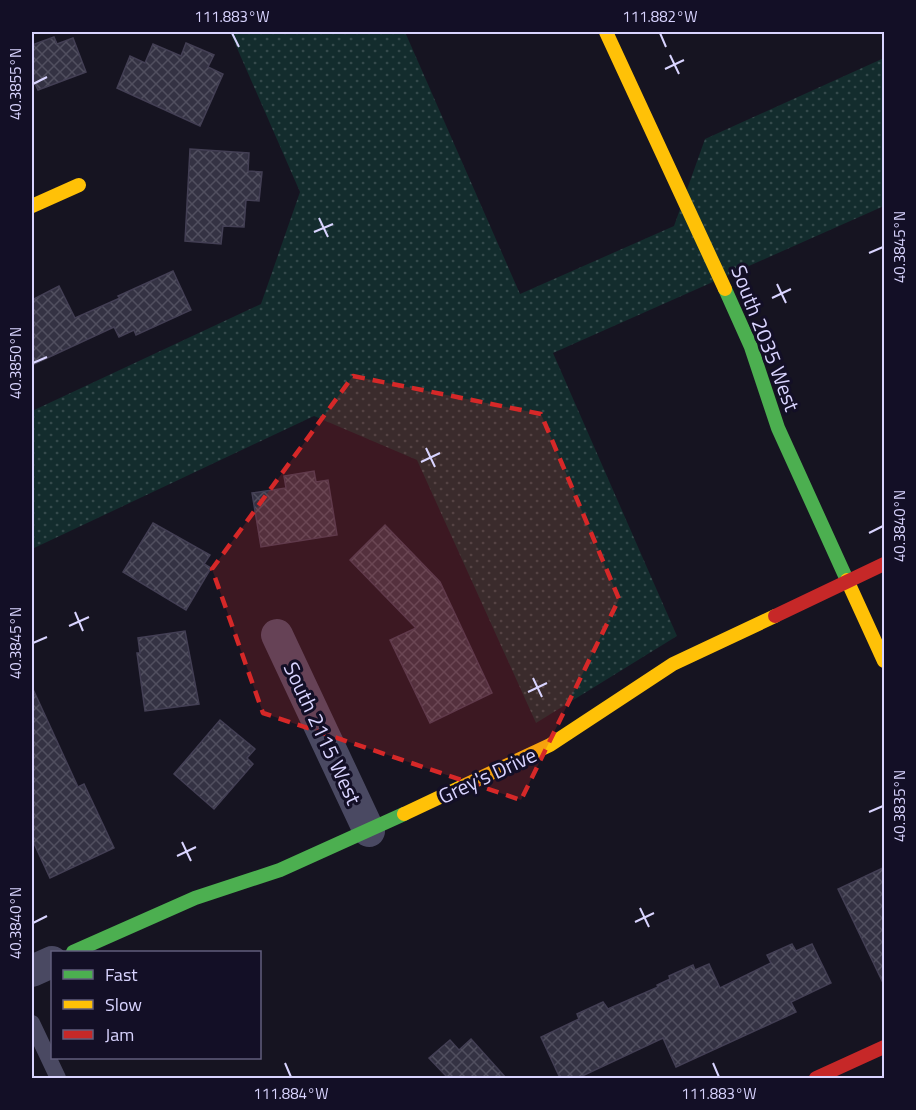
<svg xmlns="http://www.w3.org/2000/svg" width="916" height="1110" font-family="'Titillium Web',sans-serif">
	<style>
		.park { fill: url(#park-dots) }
		.building { fill: url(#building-cross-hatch); stroke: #433f54; stroke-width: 1.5 }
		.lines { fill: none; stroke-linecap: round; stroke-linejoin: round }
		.lane { stroke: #4a4962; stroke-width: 16 }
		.street { stroke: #4a4962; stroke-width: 32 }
		.fast { stroke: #4caf50; stroke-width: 14 }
		.slow { stroke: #ffc107; stroke-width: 14 }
		.jam { stroke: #c62828; stroke-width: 14 }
		.marked { fill: #d62828; fill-opacity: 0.2; stroke: #d62828; stroke-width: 4.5; stroke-dasharray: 12 8; stroke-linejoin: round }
		.ticks { fill: none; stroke: #d9d4ff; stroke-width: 2 }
		.labels { text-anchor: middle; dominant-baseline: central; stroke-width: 6; stroke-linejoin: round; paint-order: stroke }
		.street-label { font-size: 21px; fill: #d9d4ff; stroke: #130f26 }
		.neatline { fill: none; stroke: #d9d4ff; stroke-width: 2 }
		.ticks-label { font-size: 15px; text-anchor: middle; fill: #d9d4ff }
	</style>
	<defs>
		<pattern id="park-dots" width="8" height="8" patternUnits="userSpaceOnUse" patternTransform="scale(1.5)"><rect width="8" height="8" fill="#132c2d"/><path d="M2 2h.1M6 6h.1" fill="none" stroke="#354a4c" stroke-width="1.8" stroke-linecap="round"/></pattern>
		<pattern id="building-cross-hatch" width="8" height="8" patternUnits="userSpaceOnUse" patternTransform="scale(1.5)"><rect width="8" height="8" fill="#343243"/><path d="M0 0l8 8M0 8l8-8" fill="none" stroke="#514f5f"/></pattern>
	</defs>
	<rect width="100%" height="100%" fill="#161421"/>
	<path class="park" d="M230,32H405L520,294L674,226L705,139L884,58V206L553,353L677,636L536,723L417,460L314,416L32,549V411L261,304L300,192Z"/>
	<g class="building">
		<path d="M54,37L57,44L73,38L86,72L38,90L32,77V45Z"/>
		<path d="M186,43L214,55L208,67L223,74L200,126L117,88L130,56L145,63L153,44L181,56Z"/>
		<path d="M190,149L249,153L248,171L262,172L259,201L246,200L244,227L223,226L221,244L185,241Z"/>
		<path d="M173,271L191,310L136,335L134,330L119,337L114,327L32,365V300L59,286L75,318L120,298L118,296Z"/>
		<path d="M314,471L316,482L328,480L337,535L261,547L252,493L286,488L284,476Z"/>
		<path d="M153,523L210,555L204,564L211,568L186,610L123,572Z"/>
		<path d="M385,525L440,582L492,693L430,723L390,640L416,628L350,560Z"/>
		<path d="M185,631L199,704L145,711L137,653H140L138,638Z"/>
		<path d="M32,687L78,787L84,784L114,848L50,878L32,839Z"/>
		<path d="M220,720L255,749L247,758L253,764L214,809L174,774Z"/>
		<path d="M885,867V987L838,889Z"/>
		<path d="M792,944L796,951L812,944L831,983L791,1002L796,1012L676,1067L663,1038L578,1078H560L541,1037L579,1019L577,1014L603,1002L608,1009L658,987L657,985L670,979L669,976L693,965L695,970L709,964L720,988L771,963L767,955Z"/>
		<path d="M471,1039L506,1078H448L429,1058L450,1040L459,1050Z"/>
	</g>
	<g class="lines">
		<path class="lane" d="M32,1023L58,1078"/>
		<g class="street">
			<path d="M277,635L369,831"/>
			<path d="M32,971L52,962"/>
		</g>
		<g class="fast">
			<path d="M725,289L751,347L778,428L847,580"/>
			<path d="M73,952L195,898L280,870L404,814"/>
		</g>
		<g class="slow">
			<path d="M606,32L725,289"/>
			<path d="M32,206L79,185"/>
			<path d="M847,580L884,661"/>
			<path d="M404,814L550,745L673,664L775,616"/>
		</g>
		<g class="jam">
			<path d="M775,616L884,564"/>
			<path d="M816,1078L884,1047"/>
		</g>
	</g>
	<path class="marked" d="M353,376L541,414L619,599L521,800L263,713L212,569Z"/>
	<path class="ticks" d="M232,33L239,47M660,33L666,47M670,55L679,74M665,69L684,60M33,84L47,77M319,218L328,237M314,232L333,224M869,253L883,247M777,284L786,303M772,298L791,289M33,363L47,357M426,448L435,467M421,462L440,453M869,533L883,526M75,612L83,631M69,626L89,617M33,643L47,637M533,678L542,697M528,692L547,683M869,812L883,806M182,842L191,861M177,856L196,847M640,908L649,927M635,922L654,913M33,923L47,916M285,1063L291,1077M713,1063L719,1077"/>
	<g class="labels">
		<g class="street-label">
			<text transform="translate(766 338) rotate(69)">South 2035 West</text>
			<text transform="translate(323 733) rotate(65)">South 2115 West</text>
			<text transform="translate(487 775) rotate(-25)">Grey's Drive</text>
		</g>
	</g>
	<rect width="916" height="1110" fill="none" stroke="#130f26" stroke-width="66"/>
	<rect x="51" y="951" width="210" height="108" fill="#130f26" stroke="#625e7d" stroke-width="1.5"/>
	<rect x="63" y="970" width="30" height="9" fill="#4caf50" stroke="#625e7d" stroke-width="1.5"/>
	<text x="105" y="981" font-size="18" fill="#d9d4ff">Fast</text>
	<rect x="63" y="1000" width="30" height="9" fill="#ffc107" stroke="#625e7d" stroke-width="1.5"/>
	<text x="105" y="1011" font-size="18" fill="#d9d4ff">Slow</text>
	<rect x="63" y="1030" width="30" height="9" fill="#c62828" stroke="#625e7d" stroke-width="1.5"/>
	<text x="105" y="1041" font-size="18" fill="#d9d4ff">Jam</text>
	<rect x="33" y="33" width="850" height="1044" class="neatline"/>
	<g class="ticks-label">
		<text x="232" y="22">111.883°W</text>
		<text x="660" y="22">111.882°W</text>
		<text transform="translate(16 84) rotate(-90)" y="5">40.3855°N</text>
		<text transform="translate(900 247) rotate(-90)" y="5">40.3845°N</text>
		<text transform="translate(16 363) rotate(-90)" y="5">40.3850°N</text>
		<text transform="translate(900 526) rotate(-90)" y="5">40.3840°N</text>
		<text transform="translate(16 643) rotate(-90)" y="5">40.3845°N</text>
		<text transform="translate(900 806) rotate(-90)" y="5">40.3835°N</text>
		<text transform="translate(16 923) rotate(-90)" y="5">40.3840°N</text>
		<text x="291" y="1099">111.884°W</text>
		<text x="719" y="1099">111.883°W</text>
	</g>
</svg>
